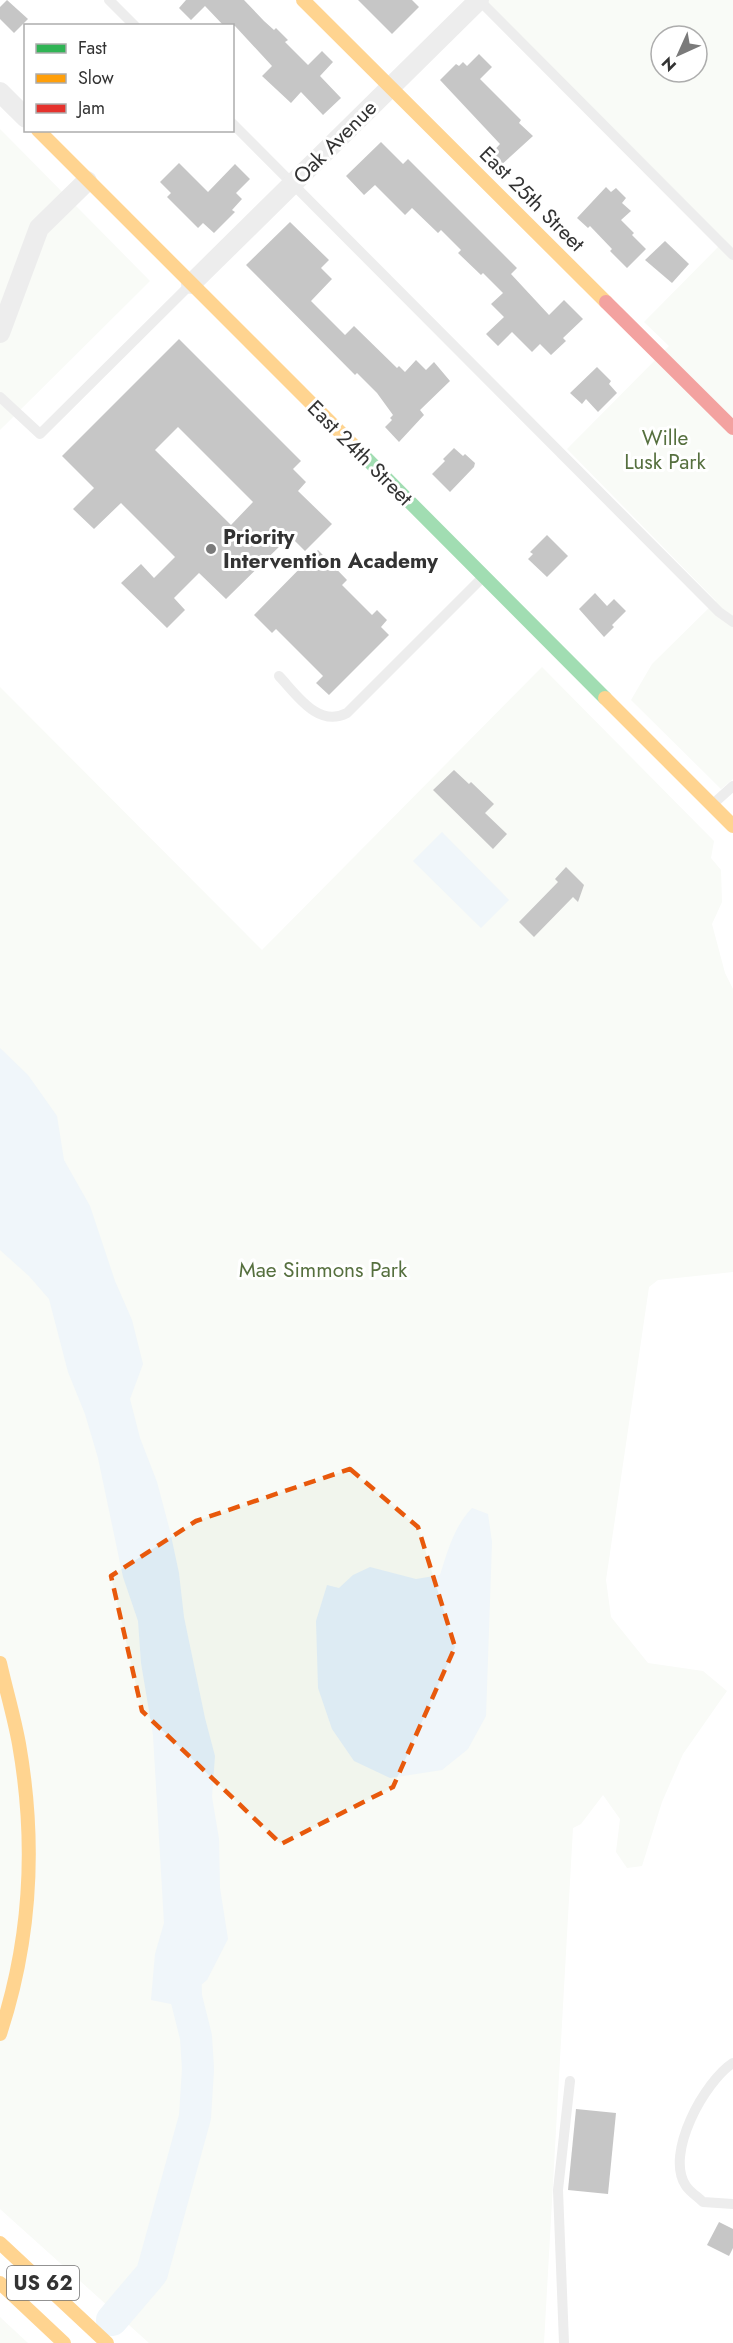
<svg xmlns="http://www.w3.org/2000/svg" width="733" height="2343" font-family="Jost,sans-serif">
	<style>
		.green { fill: #f1f5ed; fill-rule: evenodd }
		.water { fill: #ddebf3 }
		.lines { fill: none; stroke-linecap: round; stroke-linejoin: round }
		.river { stroke: #ddebf3; stroke-width: 32 }
		.building { fill: #818181; fill-rule: evenodd }
		.lane { stroke: #d7d7d7; stroke-width: 10 }
		.street { stroke: #d7d7d7; stroke-width: 20 }
		.fast { stroke: #30b455; stroke-width: 14 }
		.slow { stroke: #ff9f0a; stroke-width: 14 }
		.jam { stroke: #e5322d; stroke-width: 14 }
		.marked { fill: none; stroke: #e8590c; stroke-width: 4.5; stroke-dasharray: 12 8; stroke-linejoin: round }
		.poi-dot { fill: #7a7a7a; stroke: #fff; stroke-width: 2 }
		.labels { text-anchor: middle; dominant-baseline: central; stroke-width: 6; stroke-linejoin: round; paint-order: stroke }
		.shield { fill: #fff; stroke: #707070; stroke-width: 1.5 }
		.shield-label { font-size: 20px; font-weight: bold; fill: #333 }
		.street-label { font-size: 21px; fill: #333; stroke: #fff }
		.park-label { font-size: 21px; fill: #56703f; stroke: #fff }
		.poi-label { font-size: 21px; font-weight: bold; fill: #333; stroke: #fff; text-anchor: start }
	</style>
	<rect width="100%" height="100%" fill="#fff"/>
	<g class="green">
		<path d="M485,0H733V779L721,789L631,700L652,664L716,601L567,449L669,346L644,322L725,240ZM661,36H697V72H661Z"/>
		<path d="M0,129L150,281L0,430Z"/>
		<path d="M542,667L714,841L711,858L721,870L722,902L712,924L725,973L733,989V1272L658,1280L649,1287L606,1580L611,1617L648,1663L703,1671L727,1691L683,1754L662,1802L642,1866L627,1868L616,1852L620,1819L603,1795L581,1824L573,1828L544,2343H149L0,2209V687L262,950Z"/>
		<path d="M0,2317L28,2343H0Z"/>
	</g>
	<g class="water">
		<path d="M442,832L509,900L481,928L413,861Z"/>
		<path d="M0,1048L28,1075L57,1116L64,1160L90,1206L115,1281L132,1320L143,1364L130,1399L140,1438L157,1482L170,1531L179,1573L184,1617L205,1718L215,1756L212,1797L219,1839L220,1888L228,1939L207,1980L176,2005L151,2000L155,1954L164,1923L153,1735L141,1663L138,1621L123,1577L98,1458L85,1414L68,1372L49,1299L29,1276L0,1250Z"/>
		<path d="M472,1508L488,1514L492,1542L486,1716L468,1749L442,1770L390,1778L354,1761L332,1729L318,1688L316,1621L327,1585L339,1588L353,1575L370,1567L416,1579L440,1575C448,1550 454,1527 472,1508Z"/>
	</g>
	<g class="lines">
		<path class="river" d="M112,2320L152,2273L195,2117L198,2069L196,2037L186,1997L185,1955"/>
	</g>
	<g class="building">
		<path d="M7,0L28,19L14,33L0,19V7Z"/>
		<path d="M186,0H244L264,21L274,30L276,28L288,40L285,42L308,65L322,51L333,62L320,76L341,98L323,115L301,92L291,103L262,76L272,66L235,26H224L205,6L191,20L179,8Z"/>
		<path d="M358,0H412L419,7L392,34Z"/>
		<path d="M479,54L492,67L480,79L521,120L519,123L533,136L499,167L488,157L500,144L440,80L456,64L459,66L463,62L467,66Z"/>
		<path d="M381,142L403,164L408,159L517,268L511,274L549,315L564,300L583,319L563,338L566,341L551,355L540,344L532,352L512,332L498,346L486,334L504,317L491,304L503,293L483,273L481,275L458,253L461,250L441,230L438,233L412,208L405,215L375,185L364,195L346,176Z"/>
		<path d="M179,163L208,192L235,164L250,179L236,193L242,199L232,210L235,212L214,233L203,223L198,228L167,197L171,193L160,182Z"/>
		<path d="M606,187L611,192L616,188L626,198L622,203L631,211L621,220L634,233L632,235L646,249L627,268L610,251L612,249L590,226L588,228L577,218Z"/>
		<path d="M290,222L329,260L321,268L332,279L311,301L345,335L354,326L397,368L399,366L405,372L416,360L426,370L434,362L450,381L420,410L424,415L399,442L385,427L392,420L390,418L393,415L377,393L357,373L355,375L246,265Z"/>
		<path d="M665,241L689,264L672,283L645,260Z"/>
		<path d="M179,339L301,461L293,469L306,482L298,491L332,524L305,551L290,536L226,599L199,573L174,598L185,610L167,628L121,583L141,564L154,578L175,557L121,503L94,529L73,509L94,488L62,456ZM178,427L253,502L231,525L155,450Z"/>
		<path d="M597,367L611,381L609,384L617,393L598,412L586,399L582,404L570,393Z"/>
		<path d="M454,448L463,456L465,454L475,463L474,467L450,492L432,474L445,461L443,459Z"/>
		<path d="M547,535L568,556L547,577L528,559L533,554L530,552Z"/>
		<path d="M318,550L347,580L342,585L372,615L377,610L387,620L381,627L389,635L329,695L316,683L323,676L276,629L272,633L254,615Z"/>
		<path d="M595,593L607,606L614,599L626,611L612,625L614,627L604,637L579,609Z"/>
		<path d="M454,770L469,784L471,782L494,804L485,813L507,834L493,849L433,790Z"/>
		<path d="M566,867L584,885L578,902L573,897L534,937L519,922L558,882L555,879Z"/>
		<path d="M576,2109L616,2113L608,2194L568,2190Z"/>
		<path d="M719,2222L733,2229V2248L729,2256L707,2245Z"/>
	</g>
	<g class="lines">
		<g class="lane">
			<path d="M109,0L135,26"/>
			<path d="M479,0L733,255"/>
			<path d="M232,123L719,612L733,622"/>
			<path d="M0,397L40,434L190,285"/>
			<path d="M279,676C297,695 318,728 347,713L483,577"/>
			<path d="M713,804L733,786"/>
			<path d="M733,2063C705,2081 664,2154 686,2186C690,2192 698,2197 703,2202L733,2204"/>
			<path d="M564,2343L558,2190L570,2081"/>
		</g>
		<g class="street">
			<path d="M0,92L26,118"/>
			<path d="M191,284L479,0"/>
			<path d="M0,333L39,228L87,181"/>
		</g>
		<path class="fast" d="M354,446L605,698"/>
		<g class="slow">
			<path d="M303,0L606,302"/>
			<path d="M38,130L354,446"/>
			<path d="M605,698L733,826"/>
			<path d="M0,1663C6,1690 14,1716 19,1744C36,1841 31,1940 0,2034"/>
			<path d="M0,2243L107,2343"/>
			<path d="M0,2283L64,2343"/>
		</g>
		<path class="jam" d="M606,302L733,428"/>
	</g>
	<path d="M0 0H733V2343H0ZM350,1469L418,1527L455,1647L393,1787L281,1844L142,1711L111,1576L196,1521Z" fill="#fff" fill-opacity=".55" fill-rule="evenodd"/>
	<path class="marked" d="M350,1469L418,1527L455,1647L393,1787L281,1844L142,1711L111,1576L196,1521Z"/>
	<circle class="poi-dot" cx="211" cy="549" r="6"/>
	<g class="labels">
		<rect class="shield" x="7" y="2266" width="72" height="34" rx="4.5"/>
		<g class="shield-label">
			<text x="43" y="2283">US 62</text>
		</g>
		<g class="street-label">
			<text transform="translate(335 142) rotate(-45)">Oak Avenue</text>
			<text transform="translate(532 199) rotate(45)">East 25th Street</text>
			<text transform="translate(360 453) rotate(45)">East 24th Street</text>
		</g>
		<g class="park-label">
			<text x="665" y="438">Wille<tspan x="665" dy="24">Lusk Park</tspan></text>
			<text x="323" y="1270">Mae Simmons Park</text>
		</g>
		<g class="poi-label">
			<text x="223" y="537">Priority<tspan x="223" dy="24">Intervention Academy</tspan></text>
		</g>
	</g>
	<rect x="24" y="24" width="210" height="108" fill="#ffffff" stroke="#adadad" stroke-width="1.5"/>
	<rect x="36" y="44" width="30" height="9" fill="#30b455" stroke="#adadad" stroke-width="1.5"/>
	<text x="78" y="54" font-size="18" fill="#333333">Fast</text>
	<rect x="36" y="74" width="30" height="9" fill="#ff9f0a" stroke="#adadad" stroke-width="1.5"/>
	<text x="78" y="84" font-size="18" fill="#333333">Slow</text>
	<rect x="36" y="104" width="30" height="9" fill="#e5322d" stroke="#adadad" stroke-width="1.5"/>
	<text x="78" y="114" font-size="18" fill="#333333">Jam</text>
	<g transform="translate(679 54) rotate(225)"><circle r="28" fill="#ffffff" stroke="#adadad" stroke-width="1.5"/>
	<path d="M0-4.5L10 22L0 15L-10 22Z" fill="#7a7a7a"/>
	<text y="-9" font-size="16" font-weight="bold" text-anchor="middle" fill="#333333">N</text>
	</g>
</svg>
